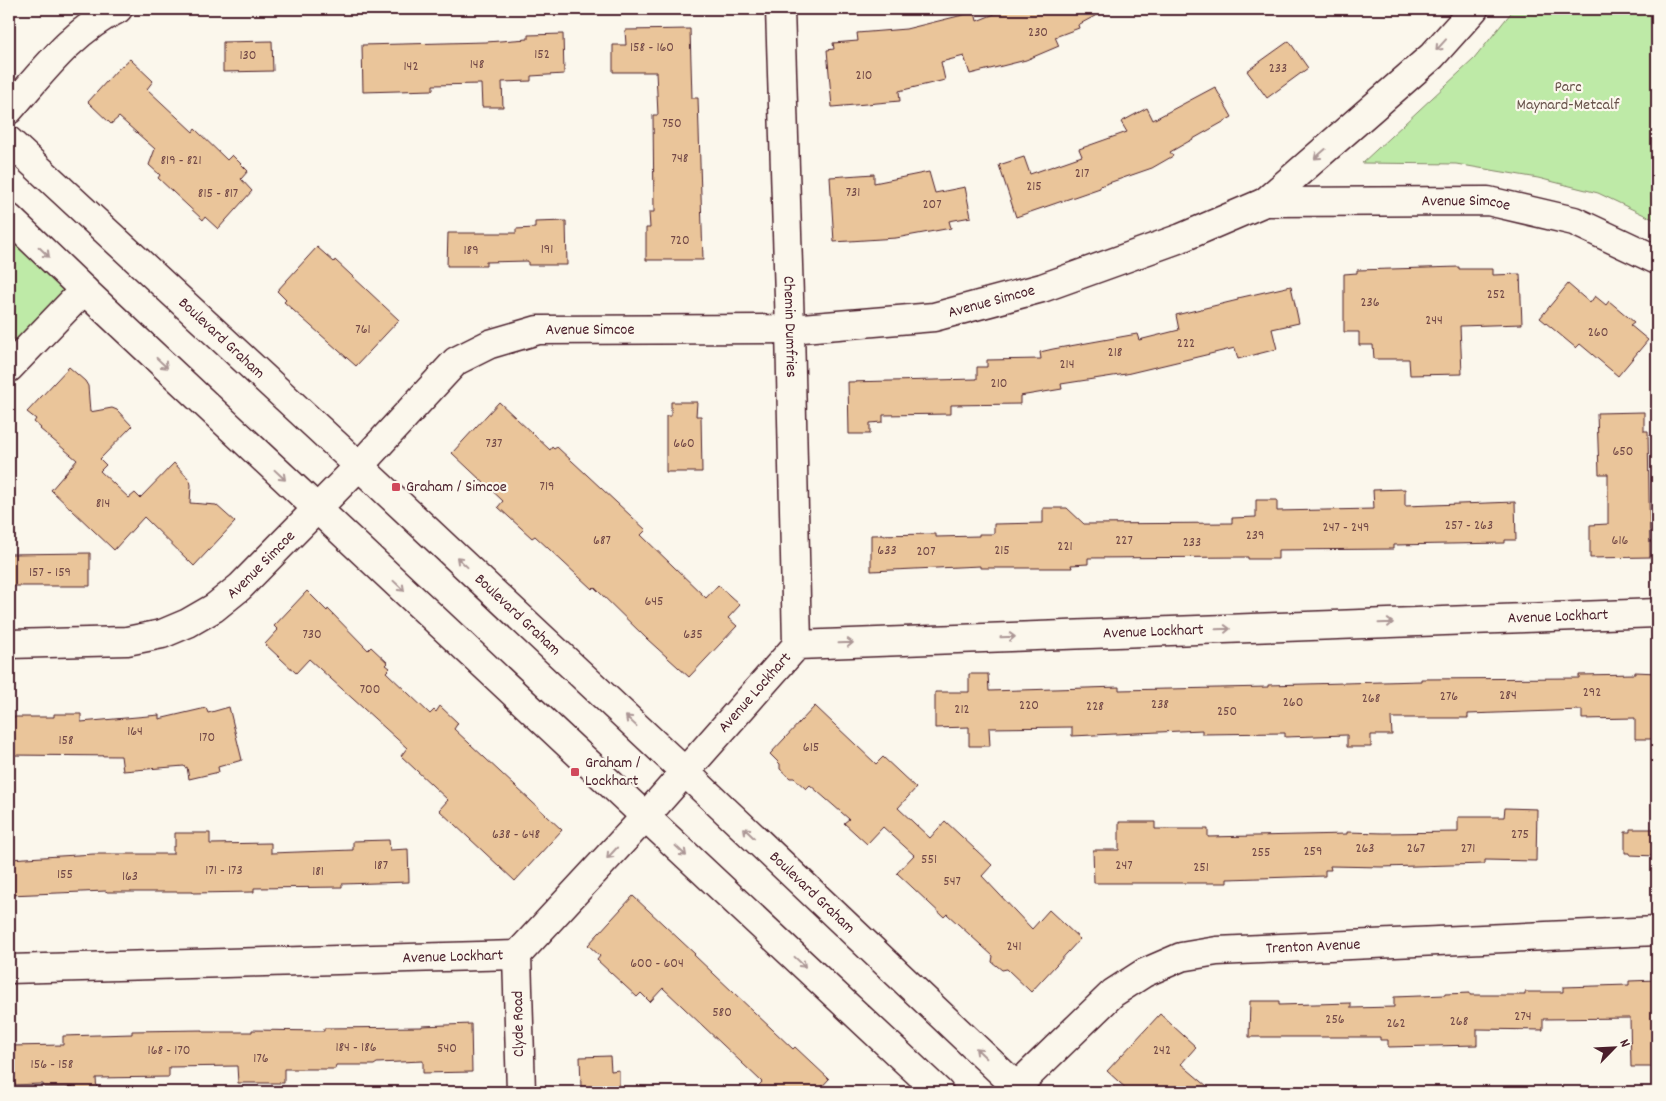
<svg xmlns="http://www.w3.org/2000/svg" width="1666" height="1101" font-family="Dekko,sans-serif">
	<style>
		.green { fill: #beeaa7; stroke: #848469 }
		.building { fill: #eac59a; stroke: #4a1f2b }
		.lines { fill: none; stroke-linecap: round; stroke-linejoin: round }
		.street-casing { stroke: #4a1f2b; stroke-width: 31 }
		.secondary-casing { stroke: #4a1f2b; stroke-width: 31 }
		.street { stroke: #fbf7ec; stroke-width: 28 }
		.secondary { stroke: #fbf7ec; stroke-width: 28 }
		.oneway { stroke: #ab9695 }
		.poi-dot { fill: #d1495b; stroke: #fbf7ec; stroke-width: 2 }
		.labels { text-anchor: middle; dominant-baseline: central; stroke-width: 4.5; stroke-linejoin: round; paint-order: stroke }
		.number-label { font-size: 14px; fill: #724847 }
		.park-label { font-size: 16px; fill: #67524a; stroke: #fbf7ec }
		.street-label { font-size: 16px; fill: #4a1f2b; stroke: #fbf7ec }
		.poi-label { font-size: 16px; fill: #4a1f2b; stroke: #fbf7ec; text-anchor: start }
	</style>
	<rect width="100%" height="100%" fill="#fbf7ec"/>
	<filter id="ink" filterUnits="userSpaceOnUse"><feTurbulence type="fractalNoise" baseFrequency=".02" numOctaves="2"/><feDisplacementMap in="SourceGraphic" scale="10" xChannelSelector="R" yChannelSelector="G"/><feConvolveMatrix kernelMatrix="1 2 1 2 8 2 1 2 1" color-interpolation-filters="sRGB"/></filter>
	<g filter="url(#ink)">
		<g class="green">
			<path d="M1514,9H1657V221L1598,193L1538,178L1456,164L1362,163L1474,59Z"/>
			<path d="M9,218L84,290L9,368Z"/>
		</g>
		<g class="building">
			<path d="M1007,9H1108L1078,25L1079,28L1055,37L1059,46L1026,60L970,74L964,56L941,62L945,80L899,91L900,101L832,107L827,50L834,49L833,43L858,41L857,33L906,29L975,12L977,21Z"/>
			<path d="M690,29L692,98H698L703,260H646V228H650L649,212H654L653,115H658L656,72H613V45H626L625,30Z"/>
			<path d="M563,34L564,74L531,76V81L502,82L503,107H482L481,84L433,85V90L363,92L362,45L486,42L528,39V35Z"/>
			<path d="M272,41L273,71L223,72V42Z"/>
			<path d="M1289,41L1308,68L1267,98L1247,71Z"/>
			<path d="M130,59L153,81L147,89L193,132L195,129L227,160L232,155L248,171L241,179L252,191L218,229L205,217L203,220L158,178L160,175L149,165L155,149L119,117L111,124L88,102L117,70Z"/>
			<path d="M1215,87L1232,117L1170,152L1173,156L1152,168L1100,186V188L1016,217L999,165L1024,157L1030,174L1082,156L1079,149L1127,132L1121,122L1147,108L1153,120Z"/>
			<path d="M929,172L935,193L965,187L971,217L949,221L951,228L896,238L834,242L830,177L874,174V183Z"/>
			<path d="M566,221L567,265H528V261L486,262V266H447L448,233H516V229L535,228V222Z"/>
			<path d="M317,247L334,262L335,260L399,320L356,366L284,302L286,300L277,291Z"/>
			<path d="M1459,267V269H1493V275L1520,274L1522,324L1460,326L1462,374L1410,375L1409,359H1374L1373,345H1359V332H1344V274L1357,273V270Z"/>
			<path d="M1568,284L1590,303L1595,296L1606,305L1609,301L1634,322L1630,325L1648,340L1618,376L1580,344L1576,348L1540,318Z"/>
			<path d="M1291,286L1299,323L1272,329L1277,349L1238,359L1235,348L1126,374L1061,384L1062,389L1020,396V404L951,405V414L883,415V422L870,423V434H849L848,382L977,379V367H987V360L1041,359L1040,352L1053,349L1137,334L1139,340L1179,330L1176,315L1238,300V298Z"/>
			<path d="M69,367L85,381L88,386L90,412L112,408L117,410L132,426L100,459L106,465L100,471L129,498L135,493L140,498L174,463L190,480L191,485L190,503L216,505L235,522L194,566L144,517L114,550L51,490L77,460L40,429L41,428L34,422L36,419L27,412Z"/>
			<path d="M499,402L550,450L552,447L554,449L557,447L646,530L641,535L706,598L718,585L740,605L728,618L737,626L689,677L647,639L594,587L592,589L535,536L532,538L498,507L503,501L452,453Z"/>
			<path d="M671,402H697L696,416H701L702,472H666V416H671Z"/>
			<path d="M1644,412V431H1648L1650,557L1590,558V525L1608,524V474H1599L1597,413Z"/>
			<path d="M1405,489V506L1515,502L1516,540H1505V543L1393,545V549L1278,550V559H1248V557L1088,558V564L1071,565L1072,568H980V566L871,571V535L936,534V537L979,536V534H994V524L1043,523V508H1067L1084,524L1232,523V518L1256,517V500H1277V511L1374,509L1373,490Z"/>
			<path d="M90,553V586H9V554Z"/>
			<path d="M307,591L327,611L328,609L368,650L371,647L388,663L386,665L390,668L386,672L430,714L434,710L436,712L440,706L458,723L454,729L562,830L515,881L439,810L448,800L401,756L407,748L309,659L296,673L265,644L278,630L274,626Z"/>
			<path d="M1635,672L1657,673V739H1635V718L1582,719V710L1468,714V718H1391L1392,735H1371V747H1347V735L1285,737V733L1202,734V730L1072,736V727L989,728L990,746H969V727L935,728V692H969V674H988L989,691L1119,687V690L1268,687V685L1421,681V679L1579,678V675L1635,674Z"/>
			<path d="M815,706L876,764L883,757L916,788L898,808L930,838L945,821L992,865L982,876L1032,929L1049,910L1080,939L1031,992L1007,969L1002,970L992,962L993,956L947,914L944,917L897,873L914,855L883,827L867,844L844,823L849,819L810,785L806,789L794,778H790L780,769V764L770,754Z"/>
			<path d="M229,707L242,760L218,767L219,772L189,779L187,767L185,768L184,766L123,771L121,756L9,755V717H54V714H81V722L159,715V719L206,708L208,713Z"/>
			<path d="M1505,808L1537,809L1536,861L1485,860V864L1382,867L1330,866L1331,870H1325V876L1227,879V883H1094L1093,850H1119V822H1155V829H1208V837L1347,834V832L1383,833L1458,832V817H1504Z"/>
			<path d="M1630,829H1657V856L1630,855V853H1625V832H1630Z"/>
			<path d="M175,833H210V844L271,843V853L353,850V841L389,840L390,850L408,849L409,882L342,884V887L254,888V892L193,893V892H107L106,891L9,895V859L94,854H173V846H175Z"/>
			<path d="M633,896L695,954L694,955L793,1049L795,1047L829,1079L817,1092H753L762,1082L663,988L650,1002L641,993L637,997L597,960L600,956L588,945Z"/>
			<path d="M1657,980V1067H1631L1630,1018L1543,1019V1030L1477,1029V1045L1388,1047V1040H1380V1037H1249L1250,1001H1279V1005L1351,1003V1008L1394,1007V997L1445,995V994L1470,993V995H1525V992H1563V987L1629,985V981Z"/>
			<path d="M1160,1014L1196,1047L1181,1064L1214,1092H1130L1107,1071Z"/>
			<path d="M471,1024L472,1072L423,1073V1061L377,1063L374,1065H336L335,1069H284V1083H238L237,1066L169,1067V1077L96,1078L97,1092H73V1087H44L43,1084L9,1085V1046L63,1045V1036L132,1034V1031L203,1030V1032H252V1030L324,1031V1028L422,1027V1026Z"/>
			<path d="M610,1056L611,1071L619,1070V1092H585V1087H581L580,1057Z"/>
		</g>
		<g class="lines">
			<defs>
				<g id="street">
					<path id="s1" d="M780,9L790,329L797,645"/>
					<path d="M9,110C41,74 73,30 118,9"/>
					<path id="s2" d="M1265,202L1488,201L1574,221L1657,260"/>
					<path d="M9,368L84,290"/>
					<path id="s3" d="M9,644L127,641L162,634L188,623L214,608L240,587L359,466L456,361L490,344L538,330L790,329L934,317L1042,288L1181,238L1265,202L1432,56L1474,9"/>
					<path id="s4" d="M645,817L797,645L1657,613"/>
					<path id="s5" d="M9,969L517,955"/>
					<path id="s6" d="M1011,1092L1113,993L1144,973L1181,957L1217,951L1657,931"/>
				</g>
				<g id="secondary">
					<path id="s7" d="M9,141L359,466L686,773L1022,1092"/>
					<path d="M9,218L84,290L939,1092"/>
					<path d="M521,1092L517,955L645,817"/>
				</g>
			</defs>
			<use href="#street" class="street-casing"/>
			<use href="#secondary" class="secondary-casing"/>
			<use href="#street" class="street"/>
			<use href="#secondary" class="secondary"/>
		</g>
		<defs><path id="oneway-shaft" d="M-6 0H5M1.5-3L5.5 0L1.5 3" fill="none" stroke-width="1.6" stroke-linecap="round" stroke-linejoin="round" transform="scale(1.25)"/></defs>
		<g class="oneway">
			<use href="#oneway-shaft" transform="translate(1441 45) rotate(132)"/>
			<use href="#oneway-shaft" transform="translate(1320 154) rotate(139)"/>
			<use href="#oneway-shaft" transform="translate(44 252) rotate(44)"/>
			<use href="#oneway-shaft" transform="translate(162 363) rotate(43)"/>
			<use href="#oneway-shaft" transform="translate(280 475) rotate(43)"/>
			<use href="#oneway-shaft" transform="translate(462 562) rotate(-137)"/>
			<use href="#oneway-shaft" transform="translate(399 586) rotate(43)"/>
			<use href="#oneway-shaft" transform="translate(1386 623) rotate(-2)"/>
			<use href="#oneway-shaft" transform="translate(1223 629) rotate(-2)"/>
			<use href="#oneway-shaft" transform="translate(1008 637) rotate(-2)"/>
			<use href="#oneway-shaft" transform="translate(846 643) rotate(-2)"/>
			<use href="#oneway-shaft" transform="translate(631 721) rotate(-137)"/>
			<use href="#oneway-shaft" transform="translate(749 833) rotate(-136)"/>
			<use href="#oneway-shaft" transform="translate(681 851) rotate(43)"/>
			<use href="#oneway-shaft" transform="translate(612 853) rotate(133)"/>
			<use href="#oneway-shaft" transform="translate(800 962) rotate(43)"/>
			<use href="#oneway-shaft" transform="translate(981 1053) rotate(-136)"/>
		</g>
	</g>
	<g class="poi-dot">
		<rect x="391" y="482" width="10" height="10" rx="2.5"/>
		<rect x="570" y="767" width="10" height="10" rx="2.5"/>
	</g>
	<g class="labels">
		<g class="number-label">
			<text x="1038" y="33">230</text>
			<text x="652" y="48">158 - 160</text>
			<text x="542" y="55">152</text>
			<text x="248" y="56">130</text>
			<text x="477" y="65">148</text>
			<text x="411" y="67">142</text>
			<text x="1278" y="69">233</text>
			<text x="864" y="76">210</text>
			<text x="672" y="124">750</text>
			<text x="680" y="159">748</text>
			<text x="181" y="161">819 - 821</text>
			<text x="1082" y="174">217</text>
			<text x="1034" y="187">215</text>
			<text x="853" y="193">731</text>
			<text x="218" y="194">815 - 817</text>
			<text x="932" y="205">207</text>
			<text x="680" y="241">720</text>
			<text x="547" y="250">191</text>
			<text x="471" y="251">189</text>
			<text x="1496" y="295">252</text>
			<text x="1370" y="303">236</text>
			<text x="1434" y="321">244</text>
			<text x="363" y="330">761</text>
			<text x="1598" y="333">260</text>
			<text x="1186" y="344">222</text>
			<text x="1115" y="353">218</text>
			<text x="1067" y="365">214</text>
			<text x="999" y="384">210</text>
			<text x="494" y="444">737</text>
			<text x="684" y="444">660</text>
			<text x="1623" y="452">650</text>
			<text x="547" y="487">719</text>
			<text x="103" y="504">814</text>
			<text x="1469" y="526">257 - 263</text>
			<text x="1346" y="528">247 - 249</text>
			<text x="1255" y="536">239</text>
			<text x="602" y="541">687</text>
			<text x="1124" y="541">227</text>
			<text x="1620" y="541">616</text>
			<text x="1192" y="543">233</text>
			<text x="1065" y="547">221</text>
			<text x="887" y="551">633</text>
			<text x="1002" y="551">215</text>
			<text x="926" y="552">207</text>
			<text x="50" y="573">157 - 159</text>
			<text x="654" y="602">645</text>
			<text x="312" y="635">730</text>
			<text x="693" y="635">635</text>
			<text x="370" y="690">700</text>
			<text x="1592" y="693">292</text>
			<text x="1508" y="696">284</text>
			<text x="1449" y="697">276</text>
			<text x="1371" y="699">268</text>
			<text x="1293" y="703">260</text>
			<text x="1160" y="705">238</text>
			<text x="1029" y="706">220</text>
			<text x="1095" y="707">228</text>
			<text x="962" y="710">212</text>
			<text x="1227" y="712">250</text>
			<text x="135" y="732">164</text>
			<text x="207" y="738">170</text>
			<text x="66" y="741">158</text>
			<text x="811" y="748">615</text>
			<text x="516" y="835">638 - 648</text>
			<text x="1520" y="835">275</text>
			<text x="1365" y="849">263</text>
			<text x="1416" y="849">267</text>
			<text x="1468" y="849">271</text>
			<text x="1313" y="852">259</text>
			<text x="1261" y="853">255</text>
			<text x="929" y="860">551</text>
			<text x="381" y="866">187</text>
			<text x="1124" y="866">247</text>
			<text x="1201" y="868">251</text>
			<text x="224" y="871">171 - 173</text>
			<text x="318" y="872">181</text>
			<text x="65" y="875">155</text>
			<text x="130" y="877">163</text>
			<text x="952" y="882">547</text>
			<text x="1014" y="947">241</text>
			<text x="657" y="964">600 - 604</text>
			<text x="722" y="1013">580</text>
			<text x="1523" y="1017">274</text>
			<text x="1335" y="1020">256</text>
			<text x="1459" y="1022">268</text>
			<text x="1396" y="1024">262</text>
			<text x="356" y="1048">184 - 186</text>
			<text x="447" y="1049">540</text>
			<text x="169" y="1051">168 - 170</text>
			<text x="1162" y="1051">242</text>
			<text x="261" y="1059">176</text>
			<text x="52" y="1065">156 - 158</text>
		</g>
		<g class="park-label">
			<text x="1568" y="87">Parc<tspan x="1568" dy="18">Maynard-Metcalf</tspan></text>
		</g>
		<g class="street-label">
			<text stroke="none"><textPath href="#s2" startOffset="201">Avenue Simcoe</textPath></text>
			<text stroke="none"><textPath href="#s3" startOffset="1102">Avenue Simcoe</textPath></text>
			<text stroke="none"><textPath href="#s1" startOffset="318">Chemin Dumfries</textPath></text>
			<text stroke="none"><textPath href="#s3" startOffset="698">Avenue Simcoe</textPath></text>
			<text stroke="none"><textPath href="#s7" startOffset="290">Boulevard Graham</textPath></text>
			<text stroke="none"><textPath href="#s3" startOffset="276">Avenue Simcoe</textPath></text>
			<text stroke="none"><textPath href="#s7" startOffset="695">Boulevard Graham</textPath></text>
			<text stroke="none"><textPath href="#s4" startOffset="991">Avenue Lockhart</textPath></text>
			<text stroke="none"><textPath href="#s4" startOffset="586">Avenue Lockhart</textPath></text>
			<text stroke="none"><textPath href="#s4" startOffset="166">Avenue Lockhart</textPath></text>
			<text stroke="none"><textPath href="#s7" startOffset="1100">Boulevard Graham</textPath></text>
			<text stroke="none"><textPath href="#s6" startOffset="352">Trenton Avenue</textPath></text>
			<text stroke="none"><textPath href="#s5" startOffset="444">Avenue Lockhart</textPath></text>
			<text transform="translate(519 1024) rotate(-91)">Clyde Road</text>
		</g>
		<g class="poi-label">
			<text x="406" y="487">Graham / Simcoe</text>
			<text x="585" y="763">Graham /<tspan x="585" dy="18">Lockhart</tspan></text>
		</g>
	</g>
	<rect width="1666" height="1101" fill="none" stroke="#fbf7ec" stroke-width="30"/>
	<rect x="15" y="15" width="1636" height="1071" fill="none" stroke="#4a1f2b" stroke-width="2" filter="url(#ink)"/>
	<g transform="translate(1614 1048) rotate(66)" stroke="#fbf7ec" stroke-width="4" paint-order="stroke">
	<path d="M0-4L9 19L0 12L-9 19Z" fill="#4a1f2b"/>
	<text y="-8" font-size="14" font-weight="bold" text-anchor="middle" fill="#4a1f2b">N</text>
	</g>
</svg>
